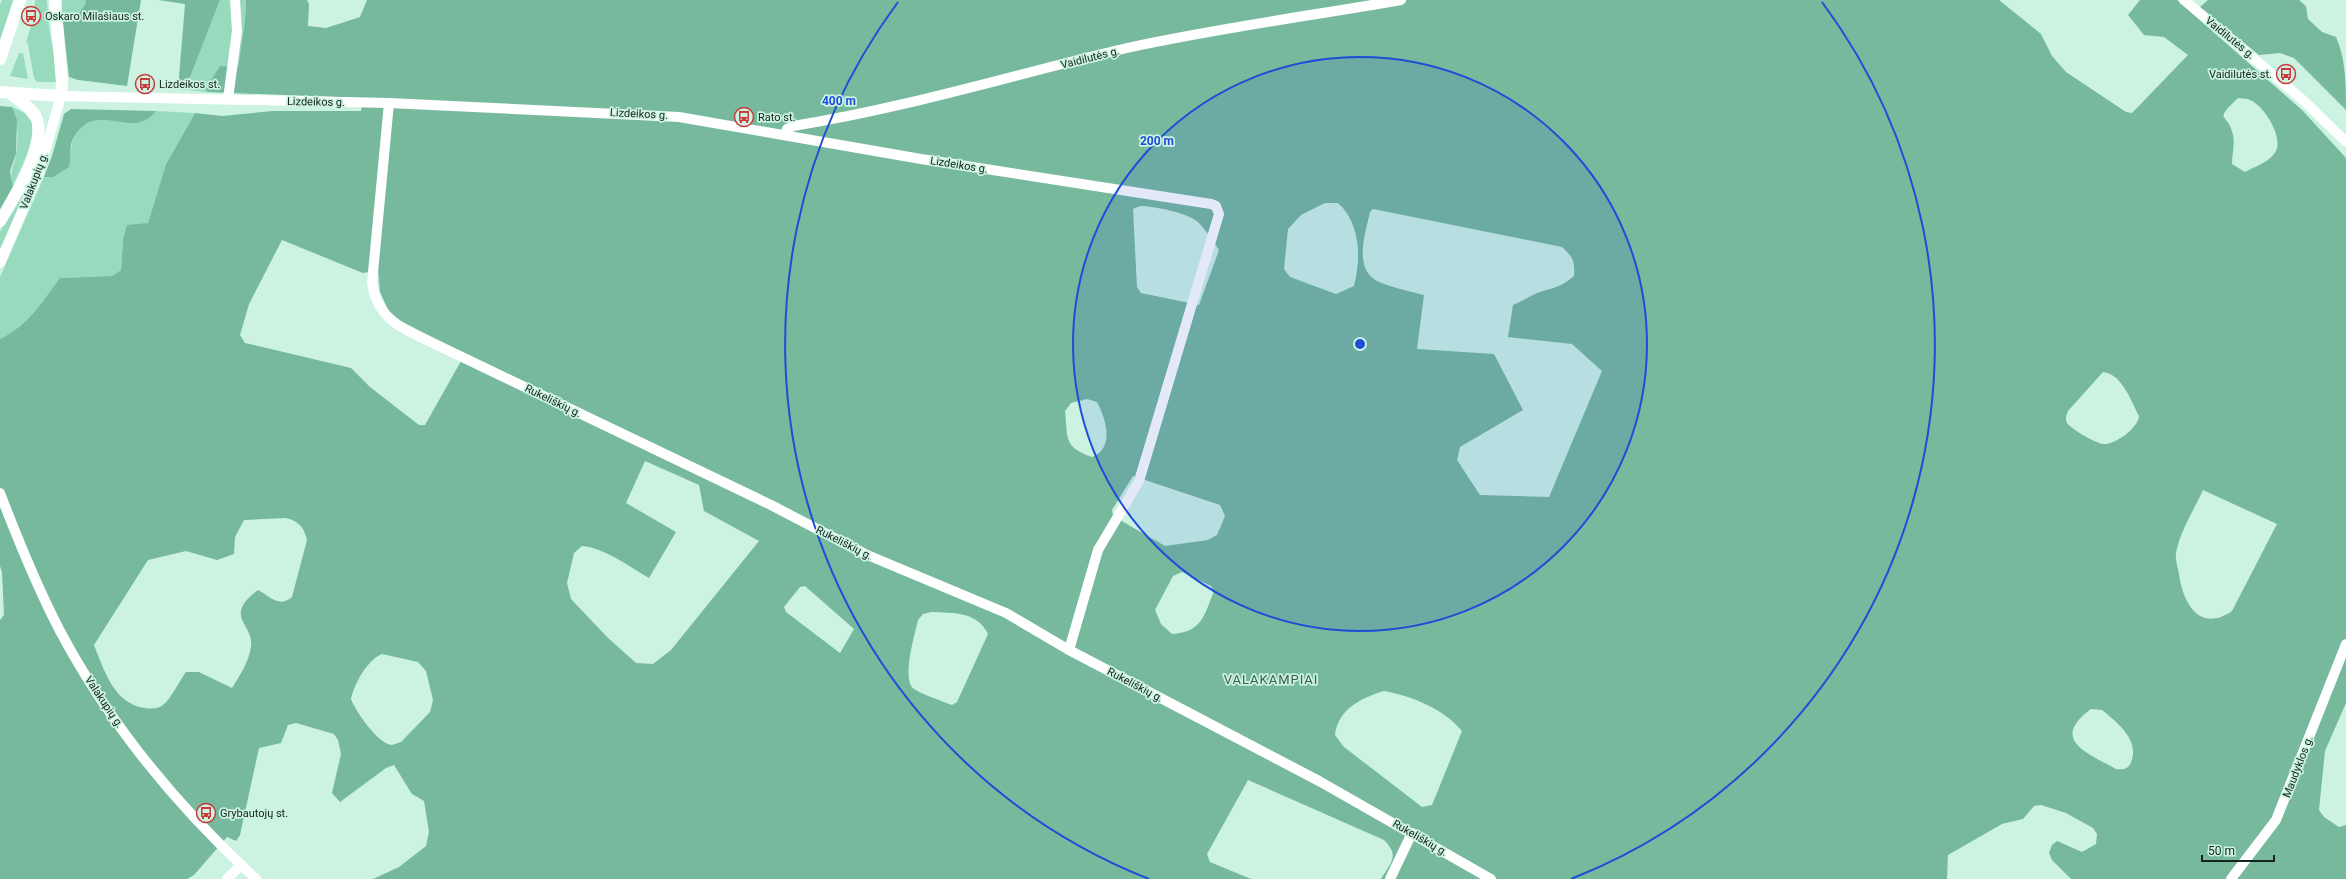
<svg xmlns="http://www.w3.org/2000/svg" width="2346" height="879" font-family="Roboto,sans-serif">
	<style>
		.green { fill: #98dabe }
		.forest { fill: #76b99d; fill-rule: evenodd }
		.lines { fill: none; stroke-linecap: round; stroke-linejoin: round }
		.minor { stroke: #fff; stroke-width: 10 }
		.major { stroke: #fff; stroke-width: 12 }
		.ring { fill: none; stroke: #1d4ed8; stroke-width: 2 }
		.labels { text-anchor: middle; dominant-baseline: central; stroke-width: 3.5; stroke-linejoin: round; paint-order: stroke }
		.poi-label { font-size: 11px; fill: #15241d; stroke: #ccf3e2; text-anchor: start }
		.street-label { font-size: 11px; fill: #15241d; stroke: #ccf3e2 }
		.quarter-label { font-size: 13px; letter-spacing: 1px; fill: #3a5c4e; stroke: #ccf3e2 }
		.centre { fill: #1d4ed8; stroke: #ccf3e2; stroke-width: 2 }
		.ring-label { font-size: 12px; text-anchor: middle; font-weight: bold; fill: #1d4ed8; stroke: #ccf3e2; stroke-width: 3.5; stroke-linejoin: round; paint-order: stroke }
	</style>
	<rect width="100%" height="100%" fill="#ccf3e2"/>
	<g class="green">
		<path d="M2,0H13L0,41V5Z"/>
		<path d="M35,0H47L49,28L59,82H37L34,78L28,44L26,42L33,20Z"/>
		<path d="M62,0H85L86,3L79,13L62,14Z"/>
		<path d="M220,0H246L245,21L238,67L220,66L207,88V92L185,90Z"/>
		<path d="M19,53H23L28,79L10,76Z"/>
		<path d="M12,107L25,113L30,120H32C35,142 22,166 13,186C10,168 13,170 16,155C19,139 18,121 12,107Z"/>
		<path d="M156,111L195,113L166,164L148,223L123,240L121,270L112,276L60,278C40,304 30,324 0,339V277L44,177H53L71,155C71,144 72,137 80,129C102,105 136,140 156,111Z"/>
		<path d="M22,195L23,197L0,249V232Z"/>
	</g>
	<g class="forest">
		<path d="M85,0H141L127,86L78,80L69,77L62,14L79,13L86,3Z"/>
		<path d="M158,0H220L185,90L178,89L185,4Z"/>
		<path d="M246,0H307L309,4L308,26L326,28L360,17L367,0H1999L2041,34L2052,56L2066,72L2126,112L2132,113L2188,55L2164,37L2144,35L2128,15L2140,0H2177L2303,111L2346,158V703L2325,751L2319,810L2324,817L2339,827L2346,825V879H2071L2052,860L2049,853L2052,845L2057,841L2082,852L2096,844L2097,834L2093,828L2066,813L2041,805L2034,806L2023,819L2002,824L1948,855L1947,879H1381C1391,862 1400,856 1384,840L1248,780L1207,854L1210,862L1251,879H373L399,867L426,846L429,832L424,801L412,794L394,765L386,768L340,802L332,793L341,754L338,740L334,734L296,723L288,725L281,743L259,748L240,835L236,841L227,837L194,875L187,879H0V620L4,615L2,572L0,566V339C30,324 40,304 60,278L112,276L121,270L123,240L127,225L148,223L166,164L195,113L222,116L273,111H361L362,98L207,92L206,88L220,66L238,67L245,21ZM2238,98C2242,99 2247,98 2250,100C2265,106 2286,141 2274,154C2267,163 2254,167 2245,172L2232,164C2232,155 2235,143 2233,135C2228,111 2212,123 2238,98ZM1325,203H1338C1361,224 1361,258 1354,286L1336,294L1290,277L1284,269L1288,229L1301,215ZM1140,206C1154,206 1188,213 1198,222C1206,230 1213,241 1219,250L1199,305L1141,293L1137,287L1133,209ZM1373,209L1562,247C1573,257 1575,261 1574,276C1564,285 1555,288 1543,291C1533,294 1523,301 1513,305L1508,337L1572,344L1602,371L1549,497L1480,495L1457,460L1460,447L1523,410L1494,354L1417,349L1424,295C1413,292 1381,285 1374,279C1354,265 1366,231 1370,212ZM282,240L363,273L378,270L380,292L391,316L465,354L425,425H419L370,387L351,368L245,343L240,335L249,304ZM2103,372C2122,374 2131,401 2139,416C2139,427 2116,444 2105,444C2098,445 2071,429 2067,423C2065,419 2066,416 2068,411ZM1087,399L1097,402C1106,419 1115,448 1092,457C1063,447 1068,438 1065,411L1071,403ZM645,461L699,485L704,511L759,541L671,650L653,664L636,663L608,638L571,599L567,583L574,553L582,546C603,547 630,567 649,578L676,532L626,503ZM1133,476L1220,505L1225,516L1217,535L1208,540L1165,546L1113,516L1112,510ZM2203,490L2277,524L2232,611C2200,633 2183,604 2179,574C2178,568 2175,559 2176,553C2180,531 2194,510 2203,490ZM285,518C298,520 304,527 307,540L292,597C279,608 271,597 258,590C222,617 254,624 251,646C249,662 240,675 232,688L199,672H186C179,681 172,698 163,705C158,709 151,709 145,708C114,704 104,670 94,645L148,560L186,551L217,560L234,554L235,537L244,520ZM1182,572L1211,586L1214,591C1204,616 1202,632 1172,634L1161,624L1155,610L1173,576ZM805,586L854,629L840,653L786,612L784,607L800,587ZM931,612C953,613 977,611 988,634L957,702L952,705C940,700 925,696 914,689C901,680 915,634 918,620L923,614ZM382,654L418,662L426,671L433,700L430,712L401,742L392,745C378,744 356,712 351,699C354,684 368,659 382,654ZM1384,691C1412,696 1444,709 1462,731L1432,805L1422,807L1344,747L1335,735C1338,709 1361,698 1384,691ZM2091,709L2102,710C2117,722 2140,740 2131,762C2129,769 2123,770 2116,769C2088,753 2049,740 2091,709Z"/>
		<path d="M2208,0H2299L2306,6L2308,19L2322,32L2336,37C2346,59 2346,86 2346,110L2294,58L2280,53L2259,55L2200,7Z"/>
		<path d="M0,106L12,107L17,120L16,154L10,171L13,186L0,210Z"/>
		<path d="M71,109L156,111C135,140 102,105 80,129C76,133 72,139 71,145C70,152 71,159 69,167L53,177H44L52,156L64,114Z"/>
	</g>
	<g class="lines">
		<g class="minor">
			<path d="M2184,0L2304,101L2346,142"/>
			<path d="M228,99L237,31L235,0"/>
			<path d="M389,103L372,283C376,310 391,323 414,334L771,505L865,554L1006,613L1069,650L1319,781L1491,879"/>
			<path d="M785,134L787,129L793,126C906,108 1016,74 1127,48C1218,28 1310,16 1401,0"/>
			<path d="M0,263L39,172L61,96L389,103L679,117L921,159L1211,204L1216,206L1219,214L1139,481L1098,550L1069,650"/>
			<path d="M0,493C18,540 37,587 60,631C110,725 179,808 256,879"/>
			<path d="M227,879L241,865"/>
			<path d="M1390,879L1412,833"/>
			<path d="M2231,879L2276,820L2346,644"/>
		</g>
		<g class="major">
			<path d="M0,59L20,0"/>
			<path d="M0,92L61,96L62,83L55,0"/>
			<path d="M0,221C14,199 48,143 36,117C31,107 19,100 11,94"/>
		</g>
	</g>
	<circle cx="1360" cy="344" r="287" fill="#1d4ed8" fill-opacity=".12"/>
	<g class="ring">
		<circle cx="1360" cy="344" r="287"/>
		<path d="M1149 879A575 575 0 0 1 898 2M1822 2A575 575 0 0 1 1571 879"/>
	</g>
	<defs>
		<symbol id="bus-ring" viewBox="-11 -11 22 22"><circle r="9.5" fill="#ccf3e2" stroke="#c93a3a" stroke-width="1.5"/><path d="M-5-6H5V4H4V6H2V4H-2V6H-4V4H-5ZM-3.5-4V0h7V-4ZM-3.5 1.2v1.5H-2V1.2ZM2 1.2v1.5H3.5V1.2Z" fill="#c93a3a"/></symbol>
	</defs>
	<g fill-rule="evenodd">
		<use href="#bus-ring" x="20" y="5" width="22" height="22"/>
		<use href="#bus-ring" x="2275" y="63" width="22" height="22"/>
		<use href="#bus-ring" x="134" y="73" width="22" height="22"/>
		<use href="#bus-ring" x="733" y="106" width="22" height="22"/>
		<use href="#bus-ring" x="195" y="802" width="22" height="22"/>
	</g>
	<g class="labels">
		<g class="poi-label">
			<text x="45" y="16">Oskaro Milašiaus st.</text>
			<text x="2272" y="74" text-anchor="end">Vaidilutės st.</text>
			<text x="159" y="84">Lizdeikos st.</text>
			<text x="758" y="117">Rato st.</text>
			<text x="220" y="813">Grybautojų st.</text>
		</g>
		<g class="street-label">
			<text transform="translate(2230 38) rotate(39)">Vaidilutės g.</text>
			<text transform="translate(1090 58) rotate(-14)">Vaidilutės g.</text>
			<text transform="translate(316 102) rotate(1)">Lizdeikos g.</text>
			<text transform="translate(639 114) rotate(3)">Lizdeikos g.</text>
			<text transform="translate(959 165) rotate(9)">Lizdeikos g.</text>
			<text transform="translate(34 181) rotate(-69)">Valakupių g.</text>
			<text transform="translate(553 401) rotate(26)">Rukeliškių g.</text>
			<text transform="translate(844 543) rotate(27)">Rukeliškių g.</text>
			<text transform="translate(1135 685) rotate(28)">Rukeliškių g.</text>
			<text transform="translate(104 702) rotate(56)">Valakupių g.</text>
			<text transform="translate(2298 767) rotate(-69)">Maudyklos g.</text>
			<text transform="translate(1420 838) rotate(30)">Rukeliškių g.</text>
		</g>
		<g class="quarter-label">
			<text x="1271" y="679">VALAKAMPIAI</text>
		</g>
	</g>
	<circle cx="1360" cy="344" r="6" class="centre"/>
	<g class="ring-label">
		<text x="839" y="105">400 m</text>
		<text x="1157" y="145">200 m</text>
	</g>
	<path d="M2202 855v6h72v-6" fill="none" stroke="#15241d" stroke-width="2"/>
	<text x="2208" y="855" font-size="12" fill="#15241d" stroke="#ccf3e2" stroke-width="3" paint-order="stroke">50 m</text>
</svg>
